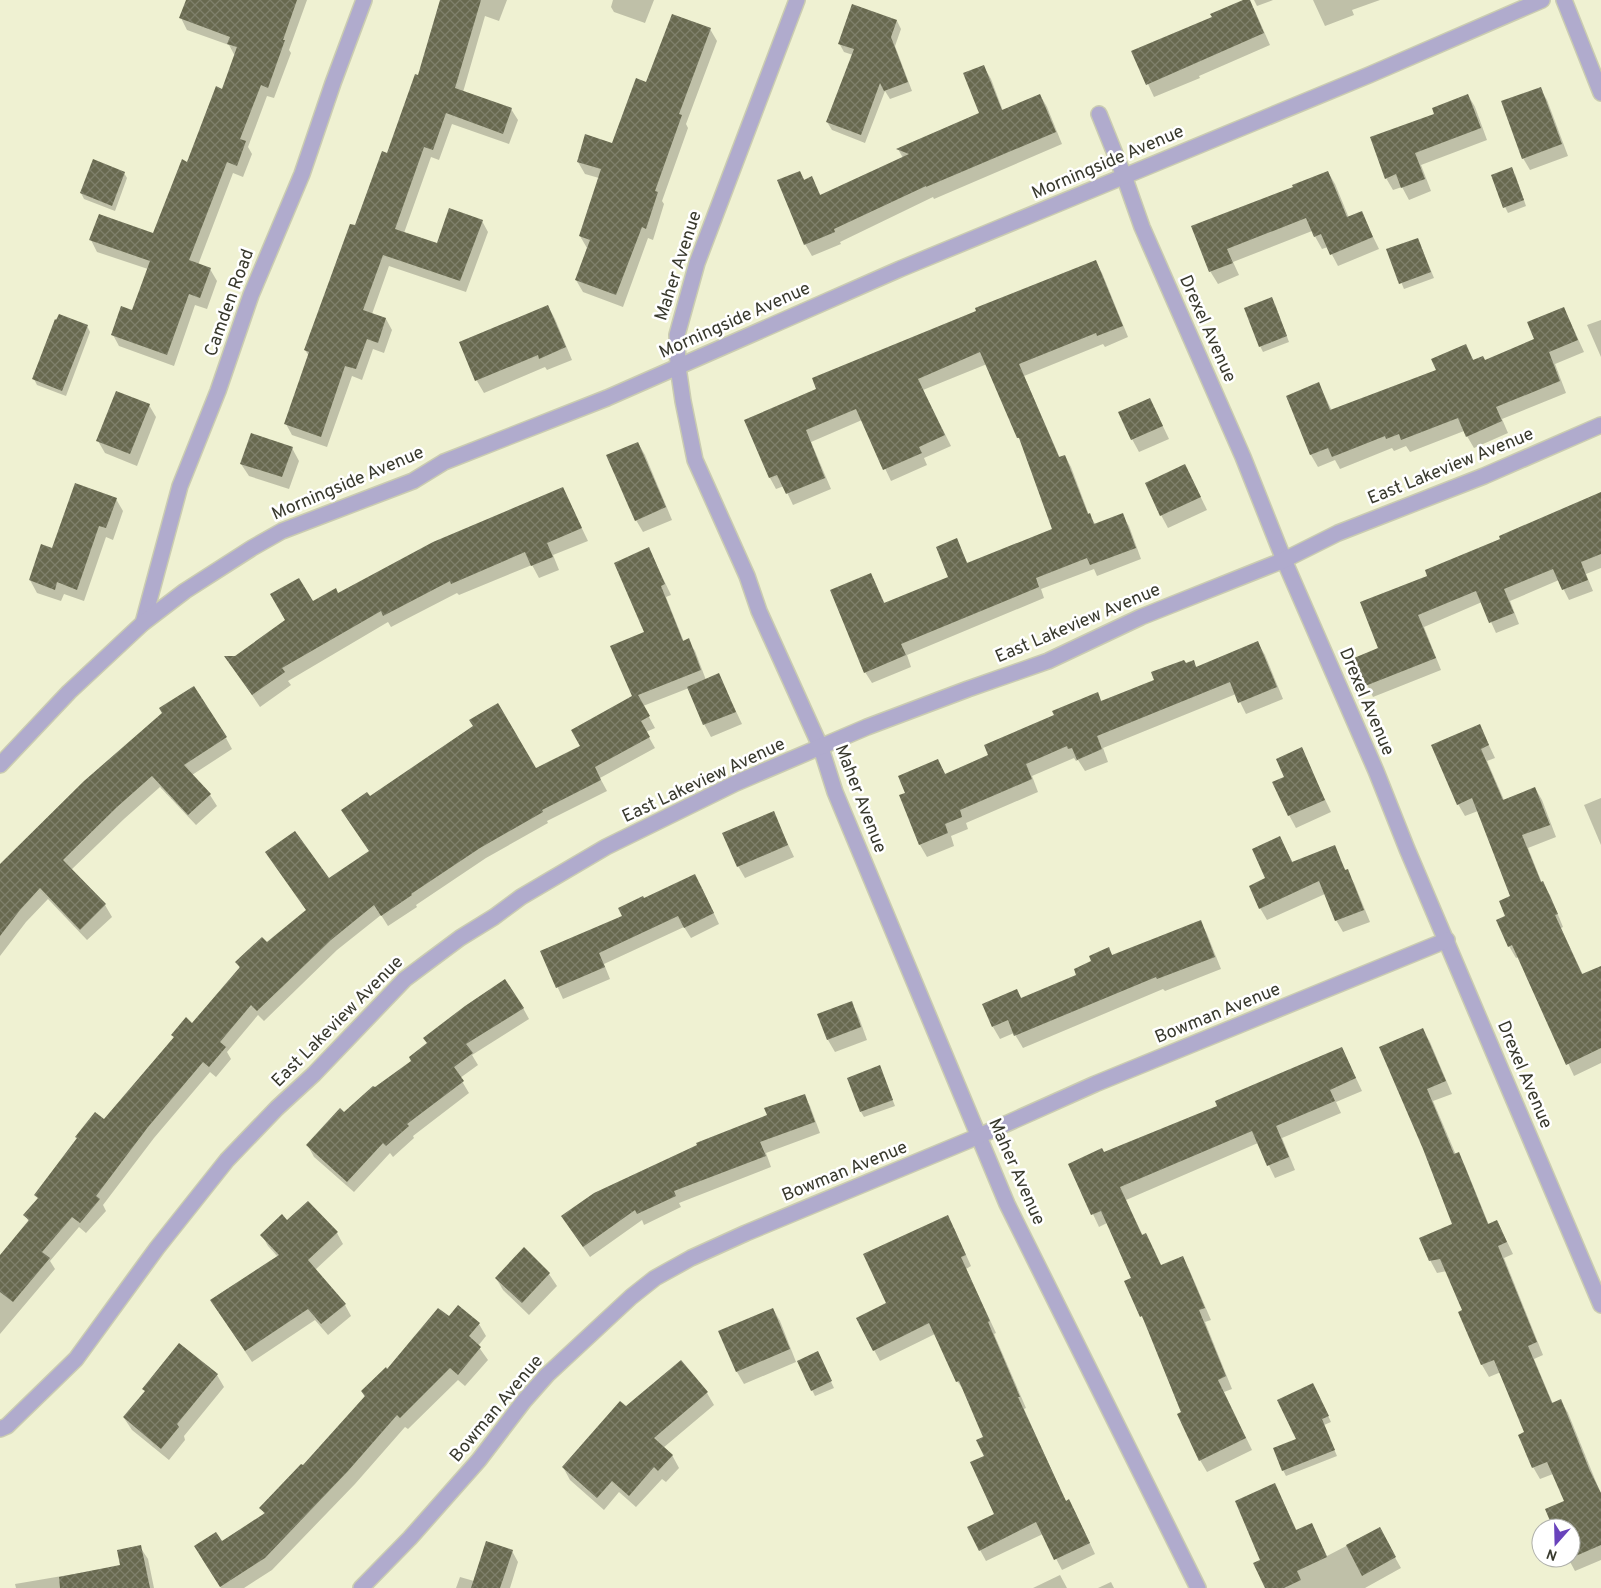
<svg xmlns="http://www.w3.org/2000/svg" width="1601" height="1588" font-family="Overpass,sans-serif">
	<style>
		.shadow { fill: #0003 }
		.building { fill: url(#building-cross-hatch) }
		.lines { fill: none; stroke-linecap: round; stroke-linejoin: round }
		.minor-casing { stroke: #caccb1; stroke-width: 18 }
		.minor { stroke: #b0abcd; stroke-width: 15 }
		.labels { text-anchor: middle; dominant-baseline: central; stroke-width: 5; stroke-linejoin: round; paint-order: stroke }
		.street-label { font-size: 18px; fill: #38392d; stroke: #fff }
	</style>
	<defs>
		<pattern id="building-cross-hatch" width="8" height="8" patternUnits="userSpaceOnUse" patternTransform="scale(1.25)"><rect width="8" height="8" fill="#68694f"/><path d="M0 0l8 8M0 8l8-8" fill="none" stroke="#7f806b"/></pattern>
	</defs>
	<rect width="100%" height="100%" fill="#eff1d2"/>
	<g class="shadow">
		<path d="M187,0H307L289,50L291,53L274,98L267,96L248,147L252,154L243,177L233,173L198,265L210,269L217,281L207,309L195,305L174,366L119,346L113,335L133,312L148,269L97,252L91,240L154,235L222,90L235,56L229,45L187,30L181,18Z"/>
		<path d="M452,0H507L499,21L485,16L463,92L511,109L518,120L509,144L452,124L439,160L431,157L404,233L437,245L482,221L488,232L466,292L389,266L372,314L386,319L392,330L384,353L373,349L362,380L352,376L327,447L292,435L286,424L309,356L305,350Z"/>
		<path d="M613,0H654L645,23L614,12L611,7Z"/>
		<path d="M1246,0H1249L1255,11L1270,45L1199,76L1200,78L1154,97L1133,52L1213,18Z"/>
		<path d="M1254,0H1273L1257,6Z"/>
		<path d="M1313,0H1380L1352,10L1354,15L1325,26Z"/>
		<path d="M897,21L901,29L895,46L912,91L890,99L885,91L865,143L832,130L827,122L853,55L844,52L839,43Z"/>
		<path d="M710,29L717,41L686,124L688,128L662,201L664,204L653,240L648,238L623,307L583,292L576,280L587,248L580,236L599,178L585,174L578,162L613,144Z"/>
		<path d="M984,67L991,79L1003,111L1040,95L1047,107L1062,144L934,199L933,197L840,242L841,244L812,256L805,244L800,172L805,181L812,178L821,196L903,158L898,149L980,113Z"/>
		<path d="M1540,88L1547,100L1568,156L1530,170L1523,158Z"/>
		<path d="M1468,95L1475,107L1487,140L1421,165L1431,191L1409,200L1402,187L1393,190L1386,178L1435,115Z"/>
		<path d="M1328,172L1335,184L1349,218L1361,212L1379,249L1338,266L1328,247L1322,249L1312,231L1233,262L1239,275L1218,284L1210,271L1193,227L1294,187Z"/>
		<path d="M124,173L127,178L115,211L84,199L81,193Z"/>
		<path d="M1515,174L1526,206L1508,213L1505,207Z"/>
		<path d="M1418,239L1434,278L1404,289L1388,250Z"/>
		<path d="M1096,262L1102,273L1128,337L1105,347L1103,344L1024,376L1060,458L1065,456L1071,467L1089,515L1096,525L1122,515L1129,526L1141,559L1097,576L1094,569L1041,589L1044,598L907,655L911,667L872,683L865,672L871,574L885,604L950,578L956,540L968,564L1054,530L1023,445L987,364L923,390L951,446L924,458L927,465L891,481L862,420L811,442L831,489L793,505L784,486L776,489L770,478L746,421L818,390Z"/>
		<path d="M1275,304L1289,342L1263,352L1260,346Z"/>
		<path d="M548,306L555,319L572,360L547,370L545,367L484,393L477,381L461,342Z"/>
		<path d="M1563,309L1570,321L1584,352L1555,364L1566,393L1502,419L1508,433L1474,448L1464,431L1410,452L1406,446L1394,451L1392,448L1340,469L1335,460L1318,467L1311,455L1288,396L1319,384L1332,411L1438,370L1466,346L1474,361H1484L1536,340Z"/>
		<path d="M1601,320V357L1587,325Z"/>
		<path d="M87,326L90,332L66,396L37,385L34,379Z"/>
		<path d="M1150,399L1169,439L1139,452L1132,439Z"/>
		<path d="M149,405L156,417L137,466L105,453L98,441Z"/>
		<path d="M638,443L645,455L672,520L643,532L636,520Z"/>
		<path d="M292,448L299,461L289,489L249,476L241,464Z"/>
		<path d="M1185,465L1207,510L1168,528L1161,515Z"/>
		<path d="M563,489L588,541L553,555L559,570L539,578L532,565L459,595L457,593L391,627L388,622L288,681L291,685L260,707L226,657H235L313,603L338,595Z"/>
		<path d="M1601,493V568L1586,574L1593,591L1569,600L1559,580L1510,601L1519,624L1496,633L1482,602L1424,627L1441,670L1373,697L1355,658L1380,648L1429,577L1502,540Z"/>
		<path d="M116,499L123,511L113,540L106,537L84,601L64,594L61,601L37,593L30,580L53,549Z"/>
		<path d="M649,549L671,595L666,597L684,642L688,640L695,651L706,680L719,675L742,724L711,737L704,724L689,688L643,706L655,728L646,732L655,748L600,778L607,791L547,821L548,823L486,858L416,905L417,907L388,926L381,915L337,950L264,1021L258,1015L227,1052L231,1059L216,1077L210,1072L154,1138L103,1205L106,1211L86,1233L79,1227L50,1261L55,1269L0,1334V1257L29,1222L25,1215L39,1199L36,1195L104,1120L174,1038L173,1035L192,1025L240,969L237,962L266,944L307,911L328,880L370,852L342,811L369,798L536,770L582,746L633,697L646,632Z"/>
		<path d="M1258,643L1265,655L1283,699L1246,714L1236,694L1103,748L1108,762L1085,771L1078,760L1076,761L1074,758L1032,776L1038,792L966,823L968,829L951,836L954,846L927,857L920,845L907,794L938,761L946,775L990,756L1055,715L1098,694L1102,702L1155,681L1193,662L1197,668Z"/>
		<path d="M1480,726L1495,758L1487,761L1504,800L1535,788L1542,800L1556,837L1528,848L1542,883L1550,895L1563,927L1561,928L1583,975L1601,968V1063L1574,1076L1519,957L1516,958L1509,946L1507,917L1512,897L1478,811L1465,816L1458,804Z"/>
		<path d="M226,738L232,749L192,775L210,795L217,806L196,825L160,787L124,819L71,870L105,905L112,917L87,940L48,899L26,922L0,956V875L85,782Z"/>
		<path d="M1301,749L1331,812L1296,828L1289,815L1285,777Z"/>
		<path d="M1601,798V845L1584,805Z"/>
		<path d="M773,812L794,857L745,878L738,866Z"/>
		<path d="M1280,838L1293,863L1334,847L1346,871L1354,883L1370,922L1343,932L1336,920L1325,894L1267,920L1260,908L1267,879Z"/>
		<path d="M701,886L719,924L691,938L684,927L604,964L610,979L563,999L541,951L623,917L644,900Z"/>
		<path d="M1200,921L1207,934L1221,969L1165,991L1163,989L1023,1048L1014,1033L1000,1039L993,1027L1021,1000L1078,975L1108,949L1113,956Z"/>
		<path d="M851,1003L858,1015L867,1040L835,1052L828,1040L818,1015Z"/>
		<path d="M523,1008L529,1019L472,1055L478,1065L460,1078L469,1093L413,1136L414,1138L393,1157L390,1153L354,1192L314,1157L308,1146L344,1113L374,1089Z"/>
		<path d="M1423,1030L1430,1042L1452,1094L1433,1101L1456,1155L1458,1153L1465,1166L1489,1225L1497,1221L1513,1254L1504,1258L1543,1355L1534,1359L1553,1404L1561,1401L1568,1413L1601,1494V1560L1575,1571L1568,1558H1571V1528H1555L1566,1502L1553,1474L1540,1479L1533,1467L1526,1433L1501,1372L1489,1377L1482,1365L1460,1312L1464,1311L1447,1271L1437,1273L1430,1260L1454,1225L1424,1149Z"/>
		<path d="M1342,1048L1362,1091L1336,1102L1341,1113L1282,1138L1295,1170L1275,1178L1258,1143L1126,1200L1143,1236L1161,1266L1182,1257L1189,1269L1211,1320L1205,1322L1232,1389L1224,1392L1252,1450L1207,1472L1200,1460L1148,1329L1125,1282L1132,1279L1107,1223L1099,1227L1070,1165L1104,1153L1219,1106Z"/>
		<path d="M880,1067L895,1106L864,1117L861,1112Z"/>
		<path d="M804,1095L810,1106L820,1133L766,1153L771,1167L679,1203L681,1207L644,1225L642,1220L590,1257L569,1227Z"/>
		<path d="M287,1222L337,1233L343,1244L315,1270L345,1305L351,1316L328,1335L315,1320L252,1362L219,1312L278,1257L268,1246L262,1235Z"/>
		<path d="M954,1228L971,1266L966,1269L996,1333L994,1334L1026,1408L1024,1409L1066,1502L1075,1512L1095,1554L1062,1570L1043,1534L986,1561L980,1550L995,1515L984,1437L965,1392L957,1381L935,1334L880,1361L874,1350L888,1304Z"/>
		<path d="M524,1249L549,1274L557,1286L529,1315L503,1290L496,1278Z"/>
		<path d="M773,1309L780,1321L796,1362L744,1384L737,1372L720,1331Z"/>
		<path d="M449,1318L479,1324L486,1336L478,1346L488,1360L465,1386L458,1380L408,1429L405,1427L355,1484L272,1570L244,1588H221L202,1559L221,1543L265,1515L261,1508L303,1467L365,1397L362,1392Z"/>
		<path d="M820,1359L834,1388L815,1396L798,1362Z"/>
		<path d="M217,1375L224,1387L184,1436L185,1440L169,1460L132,1430L124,1418L145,1392Z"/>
		<path d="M1316,1390L1331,1422L1324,1425L1337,1456L1286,1476L1283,1470L1297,1440Z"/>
		<path d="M707,1393L714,1405L663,1448L672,1455L679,1468L666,1482L662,1479L636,1507L619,1492L604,1510L570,1480L563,1467L626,1408Z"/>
		<path d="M1275,1485L1297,1531L1317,1535L1327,1556L1379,1529L1401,1568L1365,1588H1266L1261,1561Z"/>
		<path d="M140,1547L148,1559L154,1588H16L15,1584L121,1566Z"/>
		<path d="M512,1551L518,1562L510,1588H456L460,1577L474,1581Z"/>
		<path d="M1060,1575L1067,1588H1033Z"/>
		<path d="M1111,1582L1114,1588H1098Z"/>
	</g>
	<g class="building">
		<path d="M186,0H297L283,40H285L268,88L261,85L240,139L246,141L237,166L227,162L189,260L211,268L200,298L189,294L167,355L111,335L121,306L132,310L150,261L89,240L99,214L153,233L182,159L187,162L216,86L222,89L237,47L227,44L230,37L179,18Z"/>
		<path d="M440,0H481L455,88L512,108L503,134L446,113L433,150L424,147L395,229L437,243L449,208L483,220L460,281L383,255L363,310L386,318L378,343L367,339L356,369L345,366L321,437L284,424L309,352L304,350L350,224L355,225L382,151L387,153L415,74L418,75Z"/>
		<path d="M1243,0H1250L1264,33L1146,85L1131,51L1212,17L1210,14Z"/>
		<path d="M852,4L897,20L891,37L908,82L884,91L880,83L861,135L826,122L854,49L838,44Z"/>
		<path d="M672,14L711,28L679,114L682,115L655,191L658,192L646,229L642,227L616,295L575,280L590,240L579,236L601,169L577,162L585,134L612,143L636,78L646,82Z"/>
		<path d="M984,65L1002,110L1040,94L1056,132L926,187V186L834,229L835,232L804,245L777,180L800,171L804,180L812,176L820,195L909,154L896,149L979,113L963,73Z"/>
		<path d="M1541,87L1562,144L1522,159L1501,101Z"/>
		<path d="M1468,94L1481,128L1415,153L1425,179L1401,188L1396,174L1385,179L1370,137L1434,114L1432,108Z"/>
		<path d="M93,159L125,172L112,206L80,193Z"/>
		<path d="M1512,167L1524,200L1503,208L1491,175Z"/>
		<path d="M1328,171L1347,217L1362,211L1373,237L1330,255L1321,234L1314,237L1306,218L1227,249L1233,263L1209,272L1191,226L1293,187L1292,185Z"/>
		<path d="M1418,238L1431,272L1399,284L1386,249Z"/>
		<path d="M1096,260L1123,326L1097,336L1096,333L1019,364L1059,457L1065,455L1088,514L1090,513L1094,524L1123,513L1136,548L1090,565L1087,558L1036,578L1039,587L901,644L906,655L864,673L830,590L871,573L884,603L948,577L936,547L957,538L967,563L1052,529L1019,438H1017L980,352L918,379L945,435L919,447L922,453L883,470L856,409L806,430L825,478L786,494L777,475L769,478L744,420L816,389L812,378L976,311L975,308Z"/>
		<path d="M1272,297L1287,336L1259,347L1244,308Z"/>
		<path d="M548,305L566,347L539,359L538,355L475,381L459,342Z"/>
		<path d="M1564,307L1578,340L1549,352L1560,381L1496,407L1502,421L1466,437L1458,418L1401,440L1399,434L1386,439L1385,436L1332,457L1328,448L1310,455L1286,396L1319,382L1330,410L1436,370L1431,359L1466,344L1473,360L1483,356L1485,360L1534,339L1527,322Z"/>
		<path d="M59,314L88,325L62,391L32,379L55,319L56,320Z"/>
		<path d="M116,391L150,404L130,454L96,441Z"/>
		<path d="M1150,398L1163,426L1131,440L1118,412Z"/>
		<path d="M251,433L293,447L282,477L240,464Z"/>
		<path d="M638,442L666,507L635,521L606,455Z"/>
		<path d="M1185,464L1201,497L1160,516L1145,483Z"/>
		<path d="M75,483L117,498L106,528L99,526L77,590L57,582L55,590L29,580L41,544L52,548Z"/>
		<path d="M563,487L582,528L547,543L553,557L531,566L525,552L451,584L450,581L383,616L381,611L282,668L285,672L252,695L224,656H235L285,620L270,594L299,578L313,601L336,588L338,593L433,542Z"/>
		<path d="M1601,492V554L1581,562L1588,580L1562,590L1553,569L1504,589L1514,613L1489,623L1476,591L1418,615L1436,658L1365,686L1354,658L1378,648L1360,602L1427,576L1425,570L1500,539L1499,536Z"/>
		<path d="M649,547L665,584L661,586L683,641L689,638L701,670L638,695L650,716L641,721L650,737L595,767L601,780L542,810L543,812L480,848L411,894L412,895L381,916L374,905L331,940L257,1011L251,1005L220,1042L226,1047L209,1067L203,1062L148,1127L96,1196L100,1199L80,1223L72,1217L42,1252L50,1258L13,1302L0,1292V1255L29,1220L23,1215L38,1198L34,1195L77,1138L75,1137L95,1112L104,1119L174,1037L171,1035L186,1017L192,1023L240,967L235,962L262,937L267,942L306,910L265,852L295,831L329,878L369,851L341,810L367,792L370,796L473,726L469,720L498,703L536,768L580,746L571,730L632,696L610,646L644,632L614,563Z"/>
		<path d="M1258,641L1277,687L1238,703L1230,682L1097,736L1102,749L1077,760L1072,748L1068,749L1067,746L1026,764L1032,779L960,810L962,817L945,824L948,833L919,845L899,795L905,793L898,776L938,759L945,774L988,755L984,745L1054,715L1052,711L1098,692L1101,701L1154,680L1151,672L1184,660L1186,663L1194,660L1196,667Z"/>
		<path d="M719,673L736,712L703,725L687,687Z"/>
		<path d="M194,686L227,737L184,765L211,794L188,815L152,776L117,807L63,860L106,904L80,930L40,888L20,910L0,936V864L84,781L162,713L159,708Z"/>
		<path d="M1480,724L1489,745L1481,749L1503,800L1535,787L1550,825L1522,835L1541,882L1543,881L1558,914L1555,915L1582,974L1601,966V1048L1566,1065L1512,945L1508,947L1496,920L1505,916L1499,901L1510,896L1472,798L1457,805L1431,745Z"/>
		<path d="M1302,747L1325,800L1288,816L1272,782L1284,777L1276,759Z"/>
		<path d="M774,811L788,845L737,867L722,833Z"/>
		<path d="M1280,836L1292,862L1335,845L1345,870L1348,869L1364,910L1335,921L1319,881L1259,909L1249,886L1265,878L1252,849Z"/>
		<path d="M695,874L714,913L684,928L678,916L599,953L605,967L556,988L540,951L622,916L618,908L643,896L644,898Z"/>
		<path d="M1201,920L1215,957L1157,979L1156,977L1014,1036L1008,1020L992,1027L982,1004L1017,989L1021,998L1076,975L1074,969L1091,961L1089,956L1109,947L1112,955Z"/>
		<path d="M505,979L524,1008L466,1044L473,1053L454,1067L464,1081L407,1124L409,1126L386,1146L383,1143L347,1182L306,1145L340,1108L344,1112L373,1086L375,1087L411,1061L409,1057L427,1043L423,1038L465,1006Z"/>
		<path d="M852,1001L861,1027L827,1040L817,1014Z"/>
		<path d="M1423,1028L1446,1081L1427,1089L1454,1154L1459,1152L1488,1224L1497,1220L1507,1242L1498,1246L1537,1342L1528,1346L1552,1403L1561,1399L1590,1471L1601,1493V1545L1571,1558V1528H1553L1545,1509L1564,1501L1547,1462L1532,1468L1518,1435L1524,1432L1494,1360L1481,1365L1458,1312L1462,1310L1440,1259L1429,1261L1419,1238L1452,1224L1423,1149L1379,1047Z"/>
		<path d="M1342,1047L1356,1078L1330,1090L1335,1101L1276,1126L1289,1157L1267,1166L1252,1131L1120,1187L1142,1235L1146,1233L1161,1265L1183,1256L1205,1308L1199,1310L1226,1376L1218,1380L1246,1438L1199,1461L1177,1414L1181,1412L1142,1316L1140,1317L1124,1281L1131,1278L1101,1211L1091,1215L1068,1164L1102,1148L1104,1152L1217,1106L1215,1101Z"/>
		<path d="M880,1065L893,1100L860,1112L847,1078Z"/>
		<path d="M805,1094L815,1122L760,1142L766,1156L674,1191L676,1196L637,1214L635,1210L583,1247L561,1216L594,1193L697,1145L696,1143L767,1115L764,1108Z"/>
		<path d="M308,1201L338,1232L308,1260L346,1304L321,1324L308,1309L245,1351L210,1300L279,1255L260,1235L282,1214L287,1220Z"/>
		<path d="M948,1215L966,1255L961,1257L990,1321L988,1322L1020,1397H1018L1066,1501L1069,1499L1090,1543L1054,1560L1036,1522L979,1551L967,1527L994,1514L970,1462L984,1456L976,1440L983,1437L959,1381L956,1382L929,1323L873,1351L856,1318L886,1303L863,1254Z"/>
		<path d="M524,1247L550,1273L522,1303L495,1278Z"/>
		<path d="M458,1305L480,1323L469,1336L481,1347L458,1375L450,1368L400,1418L397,1415L348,1471L265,1558L220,1587L194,1546L216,1532L222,1541L265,1513L259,1508L301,1464L303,1465L365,1396L361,1391L386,1367L387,1369L438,1308L449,1316Z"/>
		<path d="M773,1308L790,1349L736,1372L718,1331Z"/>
		<path d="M179,1343L218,1374L177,1424L179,1427L161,1449L123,1417L145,1391L142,1389Z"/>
		<path d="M818,1351L832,1381L811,1391L797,1361Z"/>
		<path d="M681,1360L708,1392L654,1438L673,1455L658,1471L654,1467L629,1496L612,1481L597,1498L562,1467L620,1401L626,1406Z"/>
		<path d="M1313,1383L1329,1416L1322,1419L1335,1450L1282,1471L1273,1448L1296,1439L1277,1400Z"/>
		<path d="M1275,1483L1296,1530L1312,1523L1327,1557L1297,1571L1301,1580L1284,1588H1265L1253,1563L1260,1560L1235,1501Z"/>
		<path d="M1380,1527L1396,1557L1362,1576L1346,1545Z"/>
		<path d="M486,1541L513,1550L500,1588H471Z"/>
		<path d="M141,1545L150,1588H60L59,1577L120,1565L117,1550Z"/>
	</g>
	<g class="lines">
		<defs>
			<g id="minor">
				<path d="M797,0L697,263L677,335L678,367L683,401L695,460L747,576L759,611L821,748L835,792L1007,1204L1198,1588"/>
				<path d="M1564,0L1601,93"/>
				<path d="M1099,114L1124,176L1142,227L1243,457L1284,560L1376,771L1407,849L1601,1305"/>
				<path d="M143,623L180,486L218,391L251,295L302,174L333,83L364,0"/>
				<path d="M0,765L69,692L143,623L185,591L252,548L282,531L413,481L444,462L607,398L900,269L1369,75L1542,0"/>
				<path d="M0,1429L7,1426L76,1359L157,1248L227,1160L277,1108L314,1074L405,979L460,938L494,917L521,897L606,847L736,783L867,727L968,689L1048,661L1141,617L1284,560L1338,533L1484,476L1601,425"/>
				<path d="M361,1588L410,1538L479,1460L524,1401L547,1375L631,1297L655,1278L691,1258L746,1233L979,1136L1095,1084L1447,940"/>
			</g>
		</defs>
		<use href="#minor" class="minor-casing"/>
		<use href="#minor" class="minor"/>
	</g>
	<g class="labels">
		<g class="street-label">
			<text transform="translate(1108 163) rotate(-23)">Morningside Avenue</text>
			<text transform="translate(679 266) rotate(-72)">Maher Avenue</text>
			<text transform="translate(230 303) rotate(-70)">Camden Road</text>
			<text transform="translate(735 321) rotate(-24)">Morningside Avenue</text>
			<text transform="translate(1207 329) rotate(66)">Drexel Avenue</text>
			<text transform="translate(1451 467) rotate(-22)">East Lakeview Avenue</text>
			<text transform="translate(348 484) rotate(-23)">Morningside Avenue</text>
			<text transform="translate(1078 624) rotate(-23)">East Lakeview Avenue</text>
			<text transform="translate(1366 702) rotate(67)">Drexel Avenue</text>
			<text transform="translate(704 781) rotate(-25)">East Lakeview Avenue</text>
			<text transform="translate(860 799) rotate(69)">Maher Avenue</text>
			<text transform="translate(1218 1014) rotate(-22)">Bowman Avenue</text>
			<text transform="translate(338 1022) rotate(-45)">East Lakeview Avenue</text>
			<text transform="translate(1524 1075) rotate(67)">Drexel Avenue</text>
			<text transform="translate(845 1172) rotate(-22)">Bowman Avenue</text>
			<text transform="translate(1016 1172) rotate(66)">Maher Avenue</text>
			<text transform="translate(497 1409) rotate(-50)">Bowman Avenue</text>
		</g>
	</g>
	<g transform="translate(1556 1543) rotate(200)"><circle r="24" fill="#ffffff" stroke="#afb0ab"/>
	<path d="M0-4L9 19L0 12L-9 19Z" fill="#6943bc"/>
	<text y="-8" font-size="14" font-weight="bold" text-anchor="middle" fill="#38392d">N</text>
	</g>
</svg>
